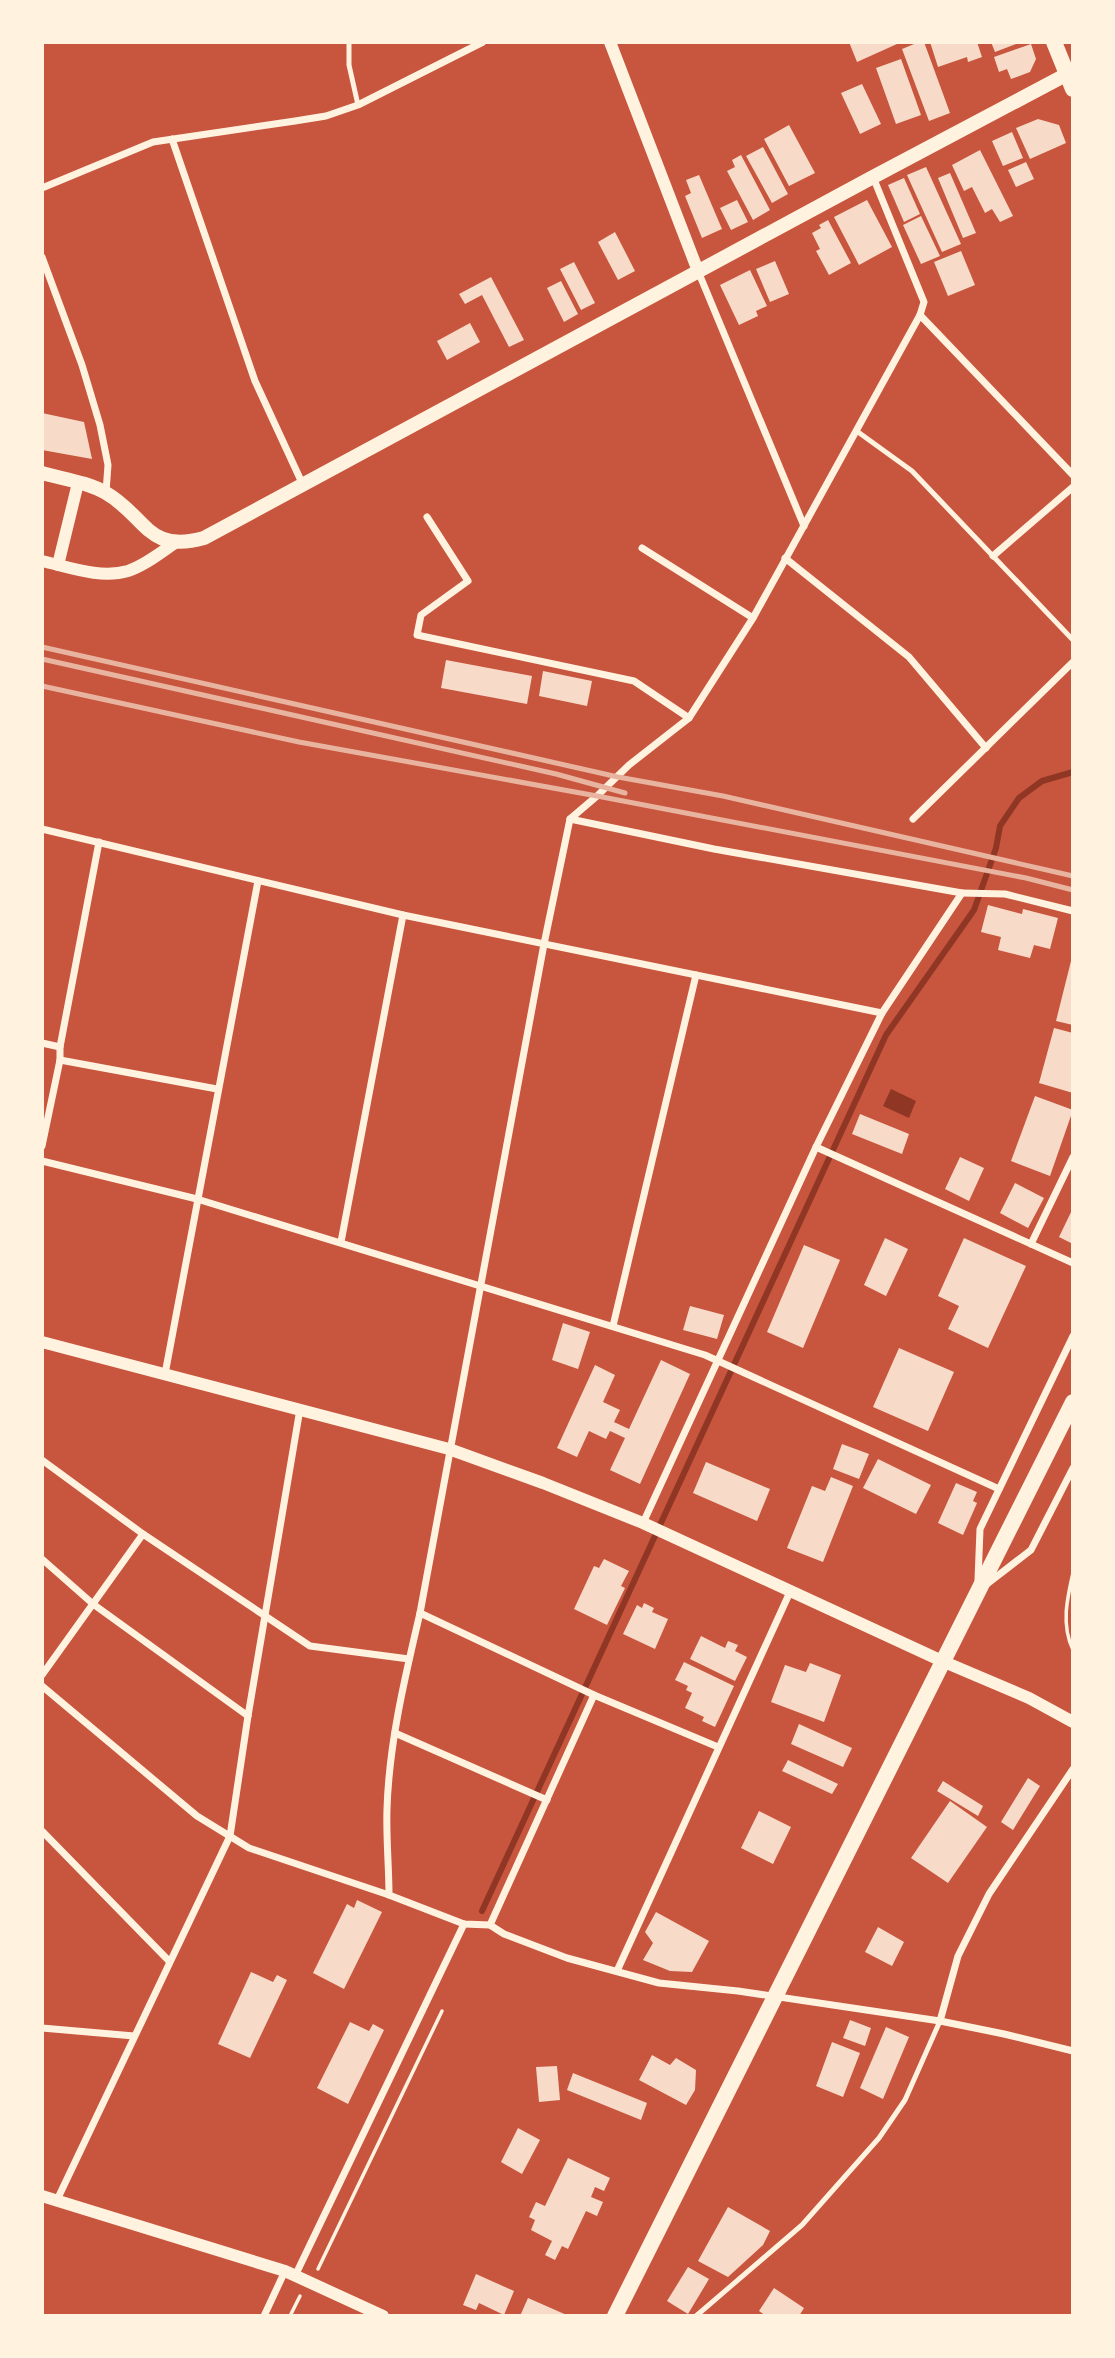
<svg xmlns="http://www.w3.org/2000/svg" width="1115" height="2358" font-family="'Work Sans',sans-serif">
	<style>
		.water { fill: #8f3625 }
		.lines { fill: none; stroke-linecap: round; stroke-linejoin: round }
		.stream { stroke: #8f3625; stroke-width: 6 }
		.building { fill: #f7dbc8 }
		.path { stroke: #fff3e0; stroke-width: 3.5 }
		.service { stroke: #fff3e0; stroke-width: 5 }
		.minor { stroke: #fff3e0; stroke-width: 7 }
		.tertiary { stroke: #fff3e0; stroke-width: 12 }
		.secondary { stroke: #fff3e0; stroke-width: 14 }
		.trunk { stroke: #fff3e0; stroke-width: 16 }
		.rail { stroke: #e9b49f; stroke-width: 5 }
	</style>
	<rect width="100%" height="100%" fill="#c8553d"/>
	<path class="water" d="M891,1089L916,1101L909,1118L883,1106Z"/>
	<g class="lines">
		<path class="stream" d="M482,1911L886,1035L974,910L996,848L1000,826L1019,798L1042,781L1073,772"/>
	</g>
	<g class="building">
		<path d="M849,42H896L897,44L857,62Z"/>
		<path d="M919,42H924L950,113L929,121L902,49Z"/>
		<path d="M930,42H977L982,57L968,62L967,57L938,67Z"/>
		<path d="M991,42H1021L995,52Z"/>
		<path d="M1031,44L1036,59L1030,72L1011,79L1007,69L999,72L994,57Z"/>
		<path d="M901,59L921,115L896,124L876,68Z"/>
		<path d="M862,84L881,124L860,134L841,93Z"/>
		<path d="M1038,119L1059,125L1066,143L1030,159L1016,128Z"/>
		<path d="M789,125L815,173L789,186L764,139Z"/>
		<path d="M1012,132L1023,158L1003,166L992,141Z"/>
		<path d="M763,147L788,194L772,203L746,156Z"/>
		<path d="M980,150L1013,216L1000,222L992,209L985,213L972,187L964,191L952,165Z"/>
		<path d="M741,155L770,210L753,220L727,171L735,167L732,160Z"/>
		<path d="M1026,162L1034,179L1016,187L1008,170Z"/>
		<path d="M926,167L961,244L942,252L907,175Z"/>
		<path d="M950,173L976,233L963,238L938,178Z"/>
		<path d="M699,175L722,229L702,238L685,196L691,193L686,180Z"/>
		<path d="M904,178L920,214L904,222L888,185Z"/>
		<path d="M737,200L748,222L731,230L720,208Z"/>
		<path d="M867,200L892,247L859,265L834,217Z"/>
		<path d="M921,216L940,256L921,264L903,225Z"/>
		<path d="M828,220L851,263L829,275L816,251L820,249L812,233L821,228L819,225Z"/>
		<path d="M615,232L635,271L618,280L598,242Z"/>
		<path d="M961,251L975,285L948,296L934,262Z"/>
		<path d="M775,261L789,294L770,302L756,269Z"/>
		<path d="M574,262L595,303L581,310L560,269Z"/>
		<path d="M750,270L767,306L756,311L758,316L739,325L720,285Z"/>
		<path d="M491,277L524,340L509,347L482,295L465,304L459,294Z"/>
		<path d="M561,281L578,314L564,322L547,288Z"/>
		<path d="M470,323L480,342L447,360L437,341Z"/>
		<path d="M42,413L84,422L92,459L42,450Z"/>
		<path d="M446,660L532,676L527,704L441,688Z"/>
		<path d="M543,671L592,681L587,706L539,696Z"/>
		<path d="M988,905L1022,914L1023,909L1058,918L1050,949L1034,945L1030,958L998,950L1001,937L981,932Z"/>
		<path d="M1072,957H1073V1025L1056,1021Z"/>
		<path d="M1054,1028L1073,1033V1093L1039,1083Z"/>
		<path d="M1035,1096L1073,1110L1050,1176L1011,1161Z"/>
		<path d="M860,1114L909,1134L902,1154L852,1134Z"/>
		<path d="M960,1157L984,1168L969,1201L945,1189Z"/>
		<path d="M1015,1183L1044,1198L1028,1228L1000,1213Z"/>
		<path d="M1073,1208V1244L1059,1237Z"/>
		<path d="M885,1238L908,1249L886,1296L864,1285Z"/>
		<path d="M964,1238L1026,1266L988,1348L948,1329L959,1306L938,1296Z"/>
		<path d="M804,1245L840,1260L803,1348L767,1332Z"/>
		<path d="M690,1306L724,1315L717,1339L683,1330Z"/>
		<path d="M563,1323L590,1332L578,1369L552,1360Z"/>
		<path d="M899,1348L954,1372L928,1431L873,1407Z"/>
		<path d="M661,1360L690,1374L640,1484L610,1470L625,1438L610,1431L606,1439L589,1431L577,1457L557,1448L595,1365L615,1375L603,1402L620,1410L614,1422L629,1429Z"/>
		<path d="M842,1444L869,1454L859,1479L833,1469Z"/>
		<path d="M878,1459L931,1485L916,1514L863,1488Z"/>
		<path d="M706,1462L770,1489L757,1521L693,1493Z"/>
		<path d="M831,1477L853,1486L823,1562L787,1548L812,1486L825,1491Z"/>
		<path d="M956,1483L977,1492L973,1501L977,1503L963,1535L938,1523Z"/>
		<path d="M604,1559L629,1571L621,1586L625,1588L607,1625L574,1609L594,1566L599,1568Z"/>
		<path d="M644,1603L654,1608L652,1612L668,1619L655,1649L623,1634L637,1605L642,1608Z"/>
		<path d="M701,1636L725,1648L728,1641L738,1645L735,1651L747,1657L735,1681L690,1659Z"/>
		<path d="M684,1662L734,1686L715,1727L702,1721L704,1717L685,1708L692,1693L686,1690L688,1686L675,1680Z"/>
		<path d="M810,1663L841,1675L824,1722L771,1702L785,1665L806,1672Z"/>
		<path d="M799,1724L852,1748L843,1767L791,1744Z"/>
		<path d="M788,1760L838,1784L832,1794L782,1771Z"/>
		<path d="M1028,1778L1040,1786L1013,1830L1001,1822Z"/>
		<path d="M943,1781L983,1806L978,1816L937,1791Z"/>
		<path d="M950,1801L987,1827L948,1883L911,1858Z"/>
		<path d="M759,1811L791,1827L773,1864L741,1848Z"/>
		<path d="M357,1900L382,1912L344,1989L313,1973L347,1904L354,1908Z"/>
		<path d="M656,1912L709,1941L692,1972L670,1971L643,1960L653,1943L645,1932Z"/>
		<path d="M878,1927L904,1942L892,1966L865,1952Z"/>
		<path d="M251,1972L273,1982L277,1975L287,1980L250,2058L218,2044Z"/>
		<path d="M850,2020L871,2028L865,2046L843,2038Z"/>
		<path d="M350,2022L369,2031L373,2024L384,2030L348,2104L317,2088Z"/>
		<path d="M886,2027L909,2037L883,2099L860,2088Z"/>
		<path d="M832,2042L860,2053L843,2097L816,2086Z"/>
		<path d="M652,2055L670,2065L676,2058L696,2070L695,2090L686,2105L639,2080Z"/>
		<path d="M557,2066L560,2100L539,2102L536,2067Z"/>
		<path d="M573,2073L647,2103L641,2120L567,2090Z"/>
		<path d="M518,2128L540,2140L522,2174L501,2162Z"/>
		<path d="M568,2158L610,2178L604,2191L595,2187L591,2197L603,2202L597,2216L586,2211L568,2249L562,2246L555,2260L545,2255L552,2241L531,2230L535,2220L529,2217L536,2202L545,2206Z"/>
		<path d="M728,2207L770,2231L763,2245L728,2277L698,2261Z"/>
		<path d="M688,2267L709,2279L688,2314L667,2301Z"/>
		<path d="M476,2274L514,2291L504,2315L479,2303L476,2310L463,2305Z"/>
		<path d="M774,2288L804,2308L799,2316H766L759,2311Z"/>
		<path d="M528,2298L569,2316H520Z"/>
	</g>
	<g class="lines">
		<g class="path">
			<path d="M1073,1573C1067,1599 1061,1625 1073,1650"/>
			<path d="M318,2269L442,2011"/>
			<path d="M290,2316L300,2296"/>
		</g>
		<g class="service">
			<path d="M349,42V65L358,105"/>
			<path d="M858,432L912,471L1073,640"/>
			<path d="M696,2316L802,2225L879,2138L905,2100L940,2021"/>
		</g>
		<g class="minor">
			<path d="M172,139L255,381L303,485"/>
			<path d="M42,188L153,142L295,121L326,116L358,105L483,42"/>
			<path d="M42,257L82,365L100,425L108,465L106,492"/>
			<path d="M698,271L804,526"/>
			<path d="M920,315L1073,475"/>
			<path d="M427,517L468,581L421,615L417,635L634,681L689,718"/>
			<path d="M642,548L753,618"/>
			<path d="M993,556L1073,487"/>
			<path d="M785,558L909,657L986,748"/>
			<path d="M570,819L714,849L962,893L882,1013L816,1147L643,1523"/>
			<path d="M913,819L1073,662"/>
			<path d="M42,829L403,915L882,1013"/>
			<path d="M962,893L1005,894L1073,911"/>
			<path d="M42,1043L60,1047"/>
			<path d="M60,1060L217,1089"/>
			<path d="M42,1146L60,1060V1047L99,842"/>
			<path d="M816,1147L1073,1263"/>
			<path d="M42,1161L197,1199L705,1355L999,1489"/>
			<path d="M341,1242L403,915"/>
			<path d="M1031,1244L1073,1157"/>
			<path d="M613,1326L696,975"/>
			<path d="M165,1374L258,881"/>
			<path d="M42,1460L143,1534L310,1646L409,1659"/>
			<path d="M42,1559L93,1604L248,1716"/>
			<path d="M978,1580L980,1529L1073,1336"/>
			<path d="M987,1584L1031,1550L1073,1468"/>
			<path d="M420,1613L594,1695L718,1747"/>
			<path d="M42,1675L143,1534"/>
			<path d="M42,1686L197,1816L249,1848L389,1895L464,1924L490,1925L504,1934L567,1958L659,1983L738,1991L940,2021L1004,2034L1073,2051"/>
			<path d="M395,1733L547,1800"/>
			<path d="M42,1831L169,1961"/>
			<path d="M389,1895C389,1867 386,1838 387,1809C389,1743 405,1677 420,1613L544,944L570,819L597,796L629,765L689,718L753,618L920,315L924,302L873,177"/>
			<path d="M490,1925L594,1695"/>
			<path d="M617,1971L790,1592"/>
			<path d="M940,2021L958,1956L989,1894L1073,1769"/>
			<path d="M42,2028L134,2036"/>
			<path d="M57,2200L230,1836L248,1716L300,1409"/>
			<path d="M295,2276L464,1924"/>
			<path d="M264,2316L285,2271"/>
		</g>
		<g class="tertiary">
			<path d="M610,42L698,271"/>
			<path d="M42,561C69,567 100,579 128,571C144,566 160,553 175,543"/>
			<path d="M58,565L78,483"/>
			<path d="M42,1342L449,1449L543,1483L643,1523L942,1661L1029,1698L1073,1722"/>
			<path d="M42,2196L285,2271L383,2316"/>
		</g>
		<path class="secondary" d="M42,473C63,479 87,482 106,493C146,516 147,554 204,538L873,177L1073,71"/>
		<g class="trunk">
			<path d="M1054,42L1073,89"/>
			<path d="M615,2316L1073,1402"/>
		</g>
		<g class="rail">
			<path d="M42,647L618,777L723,796L1073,876"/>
			<path d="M42,659L556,774L625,793"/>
			<path d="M42,686L299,742L597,796L1026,878L1073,890"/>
		</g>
	</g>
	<rect width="1115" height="2358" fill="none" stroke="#fff3e0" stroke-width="88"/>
</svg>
